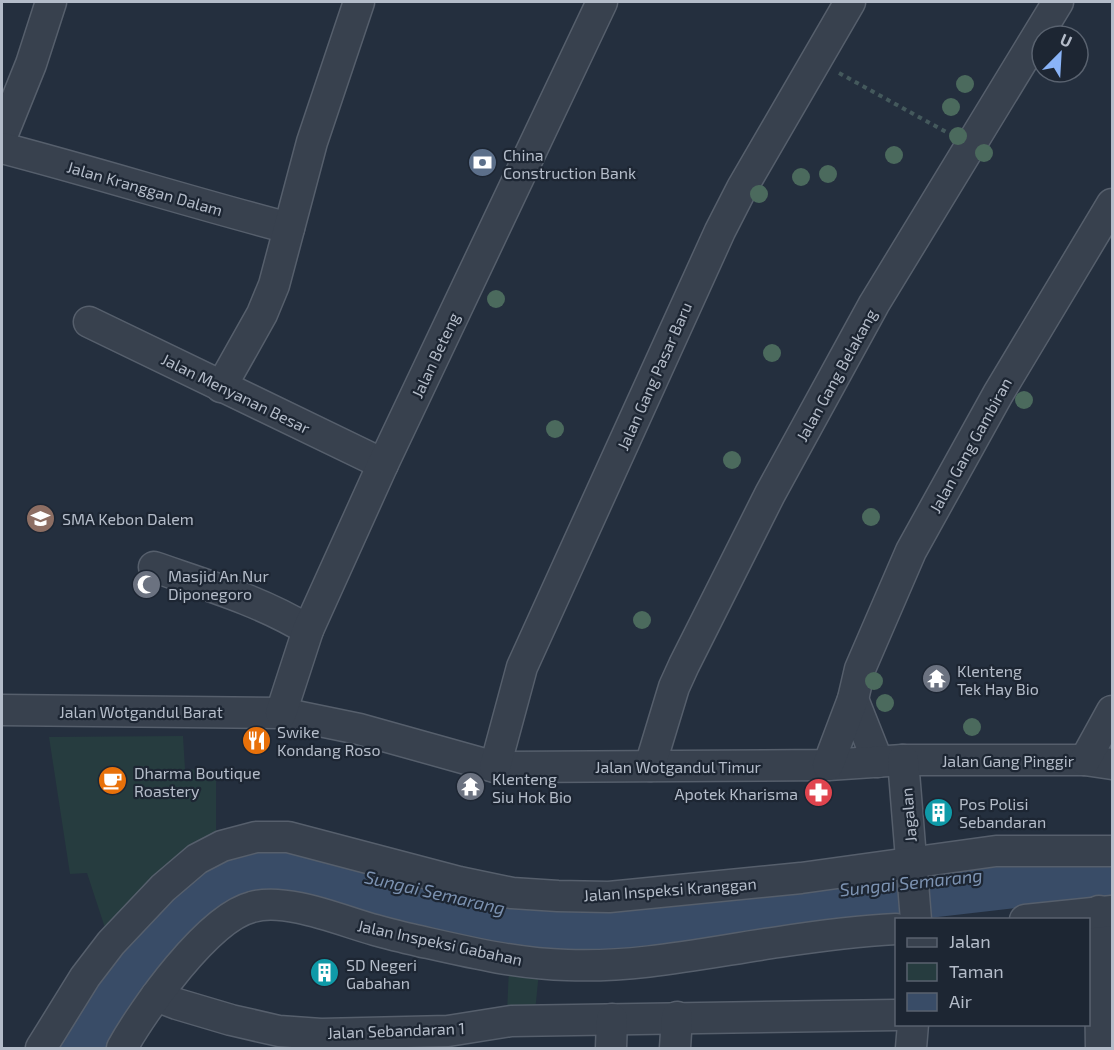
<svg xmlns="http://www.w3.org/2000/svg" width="1114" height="1050" font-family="'Exo 2',sans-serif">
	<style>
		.green { fill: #263c3f }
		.water { fill: #394c67 }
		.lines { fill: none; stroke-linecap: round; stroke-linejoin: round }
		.minor-casing { stroke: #565f6c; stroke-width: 33 }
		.path { stroke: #44595c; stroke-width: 4; stroke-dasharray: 4.5 4.5; stroke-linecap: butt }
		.minor { stroke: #38414e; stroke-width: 30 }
		.tree { fill: #4b6a5d }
		.labels { text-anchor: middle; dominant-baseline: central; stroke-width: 4.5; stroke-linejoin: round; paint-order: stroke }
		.poi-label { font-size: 16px; fill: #b4bcc9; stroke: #1d2633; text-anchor: start }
		.street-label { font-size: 16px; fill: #b4bcc9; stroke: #1d2633 }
		.water-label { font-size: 18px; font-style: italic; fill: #7c92b1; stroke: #1d2633 }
	</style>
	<rect width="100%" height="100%" fill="#242f3e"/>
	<g class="green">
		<path d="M183,736L185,769L216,771V839L107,934L87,873L70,874L49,737Z"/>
		<path d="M509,968L539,972L535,1012H507Z"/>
	</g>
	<path class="water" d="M273,845L455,890L933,872L1013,864L1112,866V900L1042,905L574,959L267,894L111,1048H50L125,938L219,857Z"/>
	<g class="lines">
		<defs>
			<g id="minor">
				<path d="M2,136L31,64L51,2"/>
				<path d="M2,148C98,173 193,203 289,228"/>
				<path d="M89,322L383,464"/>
				<path d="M221,387L262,314L274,285L312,142L359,2"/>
				<path d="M154,567C206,585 261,601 308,630"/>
				<path d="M853,699L878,762"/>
				<path d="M2,710L281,713L359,729L495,767L828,765L903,760H1085L1112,764"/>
				<path d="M281,713L308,630L383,464L602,2"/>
				<path d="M903,760L916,920"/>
				<path d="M1085,760L1112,711"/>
				<path d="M828,765L853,699L860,669L911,551L998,394L1112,204"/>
				<path d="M650,766L674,687L684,665L770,494L874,304L1058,2"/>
				<path d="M495,767L522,667L720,231L742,188L850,2"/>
				<path d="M1099,911L1101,1048"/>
				<path d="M1025,920L1112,911"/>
				<path d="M156,996L177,1004L231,1020L279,1031L321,1034L448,1031L511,1021L896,1015"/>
				<path d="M41,1048L85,977L111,943L163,888L197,859L222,846L256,837H288L459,882L512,893L558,896L609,897L801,878L996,851H1112"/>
				<path d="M122,1048C143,1010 208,918 252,907C286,897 342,921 375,930C390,934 405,938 419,941C468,952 518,964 567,965C639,968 709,952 779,942C818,936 857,931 896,929"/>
				<path d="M611,1048L612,1019"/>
				<path d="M675,1048L677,1017"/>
				<path d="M911,1048L913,1024"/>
			</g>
		</defs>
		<use href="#minor" class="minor-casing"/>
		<path class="path" d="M839,73L948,133"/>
		<use href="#minor" class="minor"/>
	</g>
	<g class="tree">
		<circle cx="965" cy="84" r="9"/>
		<circle cx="951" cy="107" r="9"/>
		<circle cx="958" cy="136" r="9"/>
		<circle cx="984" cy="153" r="9"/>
		<circle cx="894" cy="155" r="9"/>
		<circle cx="828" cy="174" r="9"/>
		<circle cx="801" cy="177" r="9"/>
		<circle cx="759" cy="194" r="9"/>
		<circle cx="496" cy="299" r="9"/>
		<circle cx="772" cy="353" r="9"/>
		<circle cx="1024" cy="400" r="9"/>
		<circle cx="555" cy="429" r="9"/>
		<circle cx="732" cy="460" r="9"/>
		<circle cx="871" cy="517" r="9"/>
		<circle cx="642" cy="620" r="9"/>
		<circle cx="874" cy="681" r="9"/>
		<circle cx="885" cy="703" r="9"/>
		<circle cx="972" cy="727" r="9"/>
	</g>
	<defs>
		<symbol id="bank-disc" viewBox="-11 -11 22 22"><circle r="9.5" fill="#5c6f8a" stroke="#1d2633"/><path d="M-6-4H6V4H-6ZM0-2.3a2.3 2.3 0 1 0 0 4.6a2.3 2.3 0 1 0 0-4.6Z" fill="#fff"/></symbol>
		<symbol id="school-disc" viewBox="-11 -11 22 22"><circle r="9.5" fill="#8d6e63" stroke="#1d2633"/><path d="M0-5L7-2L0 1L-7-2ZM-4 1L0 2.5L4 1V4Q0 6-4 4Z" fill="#fff"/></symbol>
		<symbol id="mosque-disc" viewBox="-11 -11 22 22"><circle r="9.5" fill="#6b7280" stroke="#1d2633"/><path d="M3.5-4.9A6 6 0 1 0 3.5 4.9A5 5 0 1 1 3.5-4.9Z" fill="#fff"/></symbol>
		<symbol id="temple-disc" viewBox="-11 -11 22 22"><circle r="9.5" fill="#6b7280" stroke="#1d2633"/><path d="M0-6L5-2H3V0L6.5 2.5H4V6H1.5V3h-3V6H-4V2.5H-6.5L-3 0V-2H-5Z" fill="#fff"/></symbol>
		<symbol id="restaurant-disc" viewBox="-11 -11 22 22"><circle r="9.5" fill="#e8710a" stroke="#1d2633"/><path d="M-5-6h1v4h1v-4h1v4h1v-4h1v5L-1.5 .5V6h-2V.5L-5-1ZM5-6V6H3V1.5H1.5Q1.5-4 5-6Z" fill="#fff"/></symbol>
		<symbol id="cafe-disc" viewBox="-11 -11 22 22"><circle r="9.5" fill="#e8710a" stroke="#1d2633"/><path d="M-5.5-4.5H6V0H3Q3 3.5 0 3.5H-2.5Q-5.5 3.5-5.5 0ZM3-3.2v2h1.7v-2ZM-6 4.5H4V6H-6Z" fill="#fff"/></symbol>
		<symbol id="pharmacy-disc" viewBox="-11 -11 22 22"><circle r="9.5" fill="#e0444e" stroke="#1d2633"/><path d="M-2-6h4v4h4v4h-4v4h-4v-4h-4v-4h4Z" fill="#fff"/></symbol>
		<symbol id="building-disc" viewBox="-11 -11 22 22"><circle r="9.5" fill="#0f9aa8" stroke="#1d2633"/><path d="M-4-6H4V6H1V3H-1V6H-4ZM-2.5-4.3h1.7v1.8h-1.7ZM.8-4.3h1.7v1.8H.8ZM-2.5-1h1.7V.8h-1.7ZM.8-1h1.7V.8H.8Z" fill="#fff"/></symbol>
	</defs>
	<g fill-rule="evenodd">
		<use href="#bank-disc" x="466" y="146" width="33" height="33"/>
		<use href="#school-disc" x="24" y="502" width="33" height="33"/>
		<use href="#mosque-disc" x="130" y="568" width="33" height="33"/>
		<use href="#temple-disc" x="920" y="662" width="33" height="33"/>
		<use href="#restaurant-disc" x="240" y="724" width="33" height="33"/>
		<use href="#cafe-disc" x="96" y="764" width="33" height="33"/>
		<use href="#temple-disc" x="454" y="770" width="33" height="33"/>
		<use href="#pharmacy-disc" x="802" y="776" width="33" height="33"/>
		<use href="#building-disc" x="922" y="796" width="33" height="33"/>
		<use href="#building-disc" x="308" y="956" width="33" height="33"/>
	</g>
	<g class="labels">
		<g class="poi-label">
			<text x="503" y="154">China<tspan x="503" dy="18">Construction Bank</tspan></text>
			<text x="62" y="518">SMA Kebon Dalem</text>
			<text x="168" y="575">Masjid An Nur<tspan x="168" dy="18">Diponegoro</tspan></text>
			<text x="957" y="670">Klenteng<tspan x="957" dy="18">Tek Hay Bio</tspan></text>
			<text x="277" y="731">Swike<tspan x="277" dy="18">Kondang Roso</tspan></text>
			<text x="134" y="772">Dharma Boutique<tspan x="134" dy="18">Roastery</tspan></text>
			<text x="492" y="778">Klenteng<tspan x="492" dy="18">Siu Hok Bio</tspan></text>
			<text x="798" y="793" text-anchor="end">Apotek Kharisma</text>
			<text x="959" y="803">Pos Polisi<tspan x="959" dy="18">Sebandaran</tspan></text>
			<text x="346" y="964">SD Negeri<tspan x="346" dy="18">Gabahan</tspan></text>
		</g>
		<g class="street-label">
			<text transform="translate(145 188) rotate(16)">Jalan Kranggan Dalam</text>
			<text transform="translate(435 355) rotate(-65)">Jalan Beteng</text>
			<text transform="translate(836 375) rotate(-61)">Jalan Gang Belakang</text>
			<text transform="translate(654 376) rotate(-66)">Jalan Gang Pasar Baru</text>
			<text transform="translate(236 393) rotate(26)">Jalan Menyanan Besar</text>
			<text transform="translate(970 445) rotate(-61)">Jalan Gang Gambiran</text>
			<text x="141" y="711">Jalan Wotgandul Barat</text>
			<text x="1008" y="760">Jalan Gang Pinggir</text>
			<text x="678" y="766">Jalan Wotgandul Timur</text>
			<text transform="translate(908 815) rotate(-95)">Jagalan</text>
			<text transform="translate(670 889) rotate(-4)">Jalan Inspeksi Kranggan</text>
			<text transform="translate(440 942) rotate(12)">Jalan Inspeksi Gabahan</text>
			<text transform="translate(396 1030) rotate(-2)">Jalan Sebandaran 1</text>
		</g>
		<g class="water-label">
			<text transform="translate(911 882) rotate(-6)">Sungai Semarang</text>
			<text transform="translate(435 892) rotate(13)">Sungai Semarang</text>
		</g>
	</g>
	<rect width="1114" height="1050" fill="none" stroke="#b4bcc9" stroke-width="6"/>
	<rect x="895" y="918" width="195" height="108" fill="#1d2633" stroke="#59626f" stroke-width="1.5"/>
	<rect x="907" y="938" width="30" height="9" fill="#38414e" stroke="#59626f" stroke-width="1.5"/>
	<text x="949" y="948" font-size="18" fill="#b4bcc9">Jalan</text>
	<rect x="907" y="963" width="30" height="18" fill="#263c3f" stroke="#59626f" stroke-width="1.5"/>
	<text x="949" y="978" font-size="18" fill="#b4bcc9">Taman</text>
	<rect x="907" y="993" width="30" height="18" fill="#394c67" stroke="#59626f" stroke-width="1.5"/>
	<text x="949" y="1008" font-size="18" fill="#b4bcc9">Air</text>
	<g transform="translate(1060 54) rotate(24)"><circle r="28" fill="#1d2633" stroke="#59626f" stroke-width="1.5"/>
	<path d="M0-4.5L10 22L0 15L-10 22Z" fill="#8ab4f8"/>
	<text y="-9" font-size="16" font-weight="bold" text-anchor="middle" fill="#b4bcc9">U</text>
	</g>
</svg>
